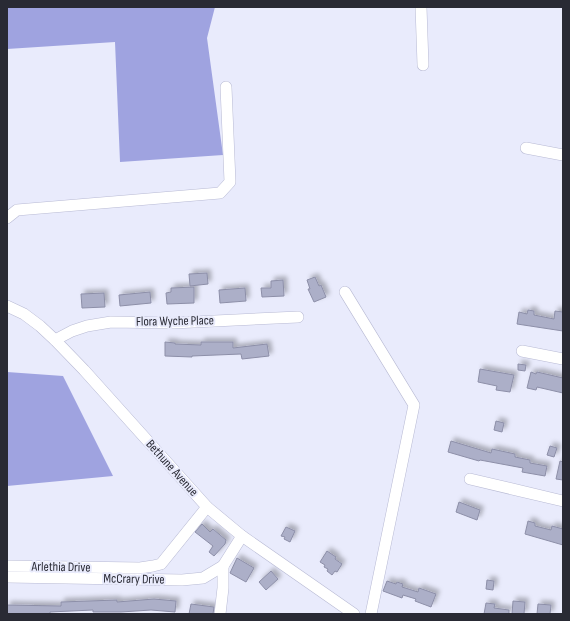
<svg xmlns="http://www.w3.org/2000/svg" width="570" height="621" font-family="'Sofia Sans Condensed',sans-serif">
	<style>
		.forest { fill: #9fa3e0 }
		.building { fill: #acafc8; stroke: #8d8fa8; filter: url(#shadow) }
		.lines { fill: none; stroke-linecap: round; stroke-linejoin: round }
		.minor-casing { stroke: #b8bad4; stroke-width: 12 }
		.minor { stroke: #fff; stroke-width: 11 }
		.labels { text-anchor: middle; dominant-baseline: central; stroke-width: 4; stroke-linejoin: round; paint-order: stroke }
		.street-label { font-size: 13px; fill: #292a34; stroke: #e9ebfc }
	</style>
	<defs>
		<filter id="shadow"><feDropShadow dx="3.5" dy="-3.5" stdDeviation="2" flood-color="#0004"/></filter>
	</defs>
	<rect width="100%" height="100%" fill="#e9ebfc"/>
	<g class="forest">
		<path d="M7,7H215L207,38L223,155L120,162L115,42L7,49Z"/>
		<path d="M7,372L63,376L113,476L7,486Z"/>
	</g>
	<g class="building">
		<path d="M207,273L208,284L190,286L189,274Z"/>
		<path d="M315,277L319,286L321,285L326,297L314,302L308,289H310L307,280Z"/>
		<path d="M283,280L284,296L262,297L261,288H271V281Z"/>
		<path d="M194,287V303L167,304L166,293L171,292V288Z"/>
		<path d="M245,288L246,301L220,303L219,290Z"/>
		<path d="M150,292L151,303L120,306L119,295Z"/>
		<path d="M104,293L105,307L82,308L81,294Z"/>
		<path d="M528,310L534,311V315L554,319L555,311L563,312V331L517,324L519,312L527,314Z"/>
		<path d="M165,342L175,343V344L201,345V342H233V348L267,344L269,356L242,359L241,354L192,356V357L165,356Z"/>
		<path d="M518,364L526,365L525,371L518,370Z"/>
		<path d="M480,369L514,375L510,392L496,390L497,386L478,382Z"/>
		<path d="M531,372L536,374L537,372L563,378V393L537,387L536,390L527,388Z"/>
		<path d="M496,421L504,423L502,432L494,430Z"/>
		<path d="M451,441L491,453L492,449L515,454V457L530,460V463L547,466L545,476L522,472L523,468L480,460L479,461L448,452Z"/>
		<path d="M550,446L557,448L554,457L547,455Z"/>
		<path d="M560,461L563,462V480L556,479Z"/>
		<path d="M459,502L480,510L477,520L456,512Z"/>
		<path d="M528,521L535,523V526L551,530L552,526L563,529V545L525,534Z"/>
		<path d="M202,524L210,532L213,529L226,540L225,544L214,556L209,552L213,546L195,532Z"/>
		<path d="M286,527L295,531L290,542L284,539L285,537L281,536Z"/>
		<path d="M327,551L336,557L335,559L342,564L337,572L335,571L332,575L327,571L328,569L324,567L325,565L320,562Z"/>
		<path d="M237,558L254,568L246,582L230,573Z"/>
		<path d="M271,571L278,579L266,590L259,582Z"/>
		<path d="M487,580L494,581L493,590L486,589Z"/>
		<path d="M387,581L396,584L397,582L403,584L402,587L418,592L419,588L436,594L431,607L415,601L416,599L403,595L402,598L383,591Z"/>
		<path d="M154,599L176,601L175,612L151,610L121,612H93V610L50,612V614H7V605L61,606V602L117,600V602Z"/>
		<path d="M513,601L525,602L524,614H512Z"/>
		<path d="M486,603L495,604L494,608L509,610V614H484Z"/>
		<path d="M191,604L214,607L213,614H189Z"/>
		<path d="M538,604L551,605L550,614H537Z"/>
	</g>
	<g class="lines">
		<defs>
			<g id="minor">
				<path d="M421,7L423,65"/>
				<path d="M526,148L563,155"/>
				<path d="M7,218L17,210L220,193L230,182L226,87"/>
				<path d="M345,292L414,405L371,614"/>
				<path d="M7,306L24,314L40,326L55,340L84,370L207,507L242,536L354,614"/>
				<path d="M55,340L72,331L87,326L111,322L173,323L298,317"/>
				<path d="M522,351L563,359"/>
				<path d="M470,479L563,501"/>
				<path d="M7,566L140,568L153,566L161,564L207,507"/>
				<path d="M7,577L182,580L203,578L223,566L242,536"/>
				<path d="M220,614L223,588V566"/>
			</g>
		</defs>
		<use href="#minor" class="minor-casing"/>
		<use href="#minor" class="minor"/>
	</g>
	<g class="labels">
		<g class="street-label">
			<text transform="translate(175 321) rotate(-1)">Flora Wyche Place</text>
			<text transform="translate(172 468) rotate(48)">Bethune Avenue</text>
			<text transform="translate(61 567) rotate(1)">Arlethia Drive</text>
			<text transform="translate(134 579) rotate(1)">McCrary Drive</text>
		</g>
	</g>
	<rect width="570" height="621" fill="none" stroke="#292a34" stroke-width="16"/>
</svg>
